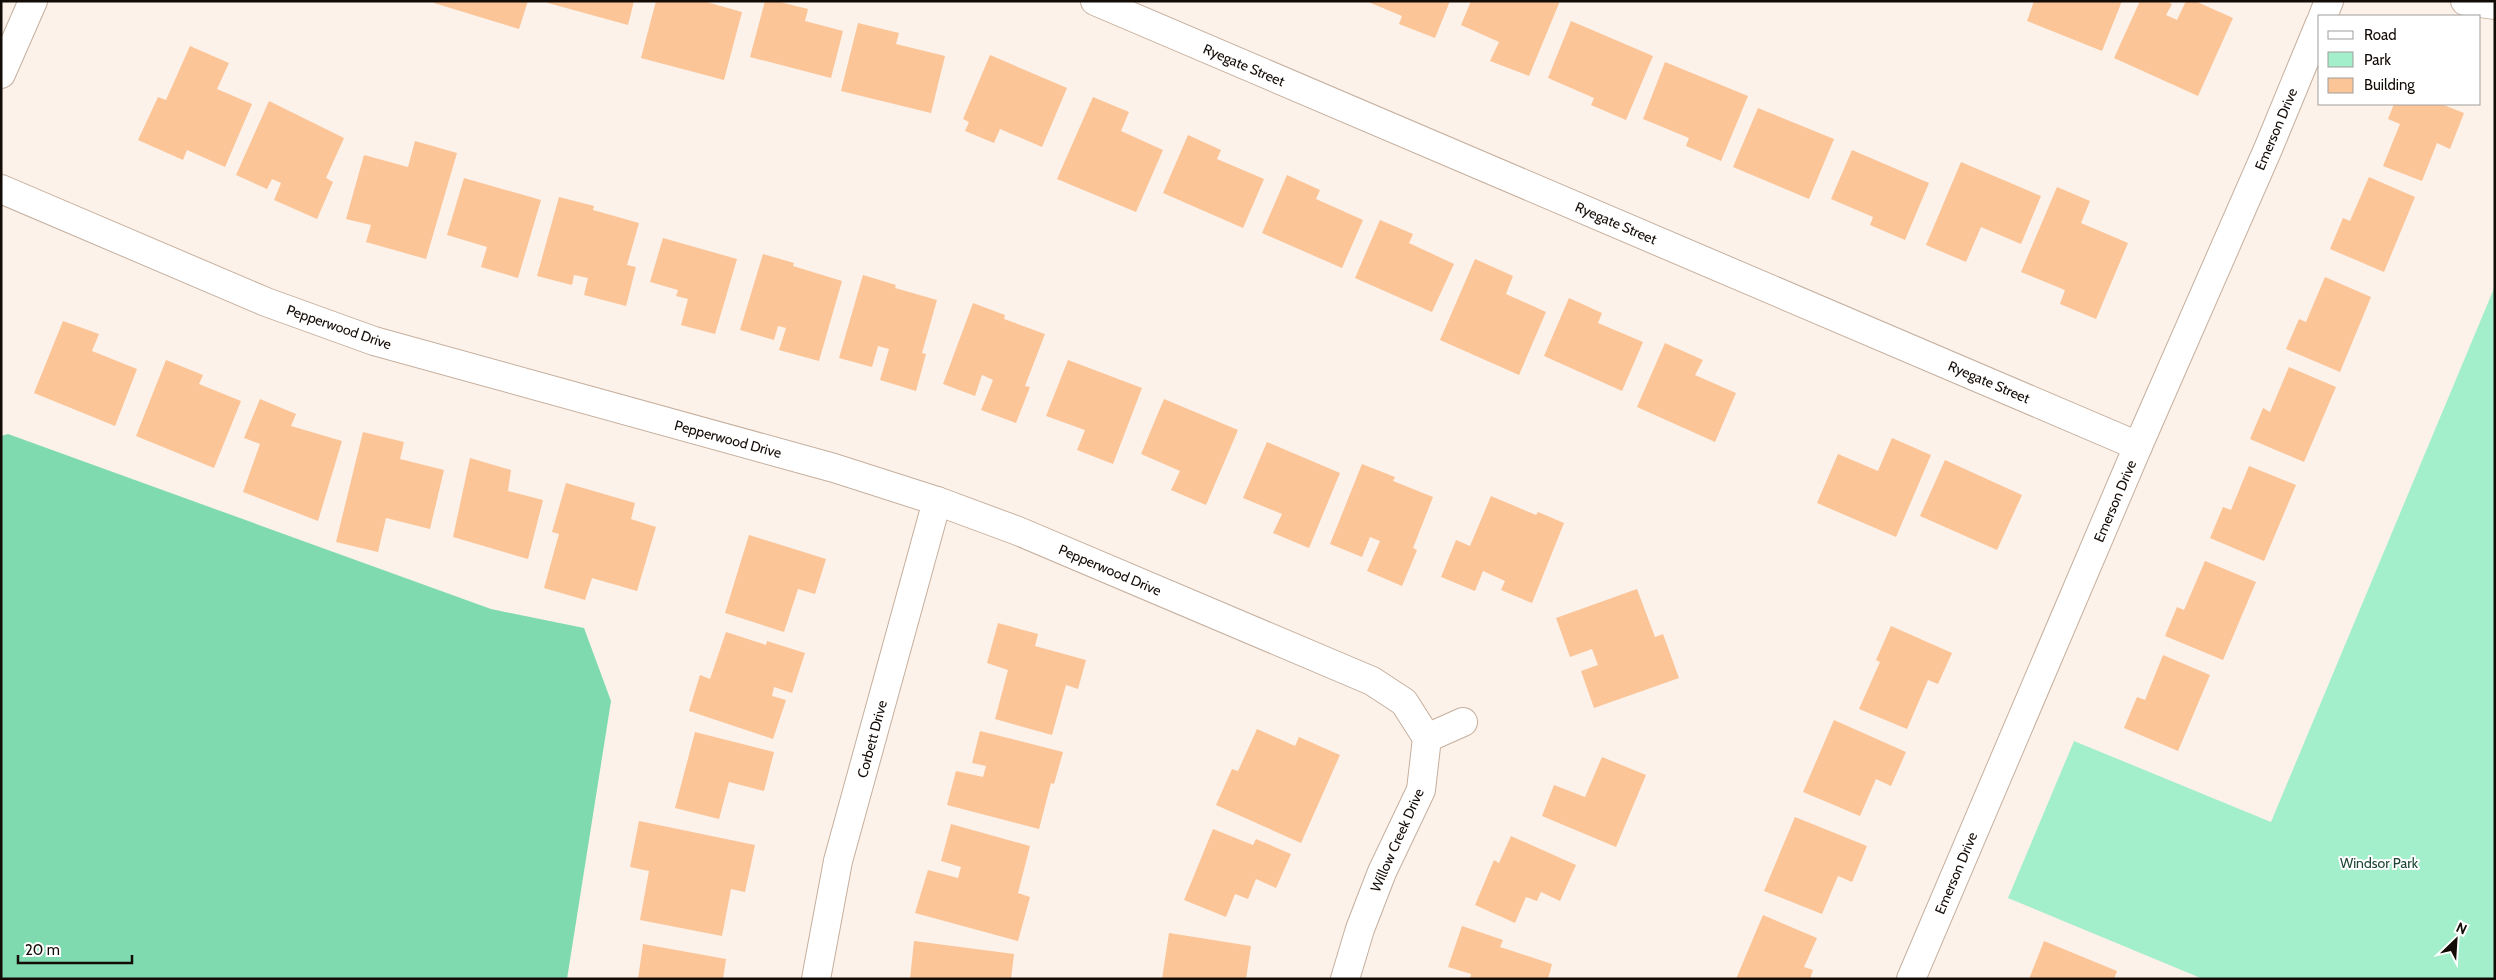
<svg xmlns="http://www.w3.org/2000/svg" width="2496" height="980" font-family="Cabin,sans-serif">
	<style>
		.green { fill: #a4efcb }
		.forest { fill: #7fdab0 }
		.building { fill: #fbc598 }
		.lines { fill: none; stroke-linecap: round; stroke-linejoin: round }
		.minor-casing { stroke: #c6af9d; stroke-width: 30 }
		.tertiary-casing { stroke: #c6af9d; stroke-width: 30 }
		.minor { stroke: #fff; stroke-width: 28 }
		.tertiary { stroke: #fff; stroke-width: 28 }
		.labels { text-anchor: middle; dominant-baseline: central; stroke-width: 4; stroke-linejoin: round; paint-order: stroke }
		.street-label { font-size: 14px; fill: #130b06; stroke: #fff }
		.park-label { font-size: 14px; fill: #1d4433; stroke: #fff }
	</style>
	<rect width="100%" height="100%" fill="#fcf2ea"/>
	<path class="green" d="M2495,286V979H2203L2008,898L2074,741L2271,822Z"/>
	<path class="forest" d="M8,434L491,609L584,628L611,701L567,979H1V436Z"/>
	<g class="building">
		<path d="M435,1H528L519,29L434,3Z"/>
		<path d="M548,1H634L628,25L548,3Z"/>
		<path d="M656,1H703L742,12L724,80L641,58Z"/>
		<path d="M765,1H776L808,9L805,21L843,31L831,78L750,57Z"/>
		<path d="M1366,1H1450L1435,38L1399,24L1402,16Z"/>
		<path d="M1471,1H1560L1529,76L1490,61L1499,42L1461,25Z"/>
		<path d="M2034,1H2122L2102,51L2027,21Z"/>
		<path d="M2140,1H2166L2172,4L2166,15L2177,20L2186,1H2195L2233,18L2198,96L2114,58Z"/>
		<path d="M1571,21L1653,56L1626,120L1591,105L1594,98L1548,78Z"/>
		<path d="M858,23L899,33L896,44L945,56L931,113L841,91Z"/>
		<path d="M190,46L229,63L217,89L252,104L225,167L187,150L183,160L138,140L158,97L166,100Z"/>
		<path d="M990,55L1067,88L1042,147L1000,129L994,143L965,131L969,122L963,119Z"/>
		<path d="M1665,62L1748,96L1721,161L1686,146L1689,138L1643,119Z"/>
		<path d="M1093,97L1129,112L1121,131L1163,150L1136,212L1057,179Z"/>
		<path d="M269,101L344,138L326,178L333,182L317,219L274,200L281,183L272,179L267,189L236,175Z"/>
		<path d="M2394,104H2441L2464,113L2450,149L2437,143L2422,181L2383,166L2400,124L2388,119Z"/>
		<path d="M1758,108L1834,139L1809,199L1733,167Z"/>
		<path d="M1188,135L1221,150L1217,159L1264,179L1243,228L1163,193Z"/>
		<path d="M415,141L457,153L426,259L366,242L371,225L346,219L364,155L408,167Z"/>
		<path d="M1852,150L1929,183L1905,240L1870,225L1873,217L1831,199Z"/>
		<path d="M1961,162L2041,196L2021,244L1981,227L1966,262L1926,245Z"/>
		<path d="M1287,175L1320,190L1316,199L1363,220L1342,268L1262,233Z"/>
		<path d="M2369,177L2415,197L2384,272L2330,249L2343,218L2350,221Z"/>
		<path d="M464,178L541,200L518,278L481,267L487,247L447,235Z"/>
		<path d="M2057,187L2090,201L2081,223L2128,243L2096,319L2060,304L2065,290L2021,272Z"/>
		<path d="M559,197L594,206L593,210L639,223L627,265L636,267L626,306L584,295L588,278L574,275L572,285L537,276Z"/>
		<path d="M1380,220L1413,234L1409,243L1454,264L1432,312L1355,278Z"/>
		<path d="M663,238L737,259L715,334L681,325L688,299L676,296L678,290L650,282Z"/>
		<path d="M763,254L794,263L793,266L842,281L819,361L779,350L786,328L778,326L774,340L740,330Z"/>
		<path d="M1475,259L1513,276L1506,294L1546,312L1519,375L1440,340Z"/>
		<path d="M863,275L896,285L895,288L937,300L922,353L926,354L916,391L880,380L889,349L878,346L872,367L839,358Z"/>
		<path d="M2325,277L2371,297L2340,372L2286,349L2299,319L2306,322Z"/>
		<path d="M1569,298L1602,313L1598,323L1643,342L1622,391L1544,356Z"/>
		<path d="M973,303L1005,315L1004,319L1045,334L1025,386L1030,387L1016,423L981,410L993,380L982,375L975,396L943,384Z"/>
		<path d="M63,321L99,334L92,351L137,369L115,426L34,393Z"/>
		<path d="M1665,343L1703,360L1695,375L1736,393L1715,442L1637,407Z"/>
		<path d="M166,360L203,375L199,384L241,401L214,468L136,436Z"/>
		<path d="M1068,360L1142,388L1113,464L1077,450L1085,430L1046,416Z"/>
		<path d="M2289,367L2336,387L2304,462L2250,439L2263,408L2270,412Z"/>
		<path d="M260,399L296,414L291,426L342,441L318,521L243,492L260,444L244,438Z"/>
		<path d="M1164,399L1238,430L1206,505L1171,490L1180,471L1141,454Z"/>
		<path d="M363,432L404,442L400,459L444,470L430,529L386,518L378,552L336,542Z"/>
		<path d="M1892,438L1931,455L1896,537L1817,503L1838,454L1878,471Z"/>
		<path d="M1267,442L1340,473L1309,548L1273,533L1282,514L1243,498Z"/>
		<path d="M470,458L511,470L508,491L543,500L528,559L453,537Z"/>
		<path d="M1945,460L2022,495L1997,550L1920,516Z"/>
		<path d="M1362,464L1395,477L1393,481L1433,497L1413,548L1417,550L1402,586L1367,571L1380,541L1370,537L1362,557L1330,544Z"/>
		<path d="M2249,466L2296,485L2264,561L2210,538L2223,507L2231,510Z"/>
		<path d="M566,483L635,503L631,519L656,527L637,591L592,578L585,600L544,588L559,534L552,532Z"/>
		<path d="M1491,496L1536,515L1538,512L1564,523L1532,603L1501,590L1505,581L1483,571L1475,591L1441,577L1456,540L1470,546Z"/>
		<path d="M749,535L826,559L815,594L798,589L784,632L725,613Z"/>
		<path d="M2205,561L2256,582L2223,660L2165,636L2177,607L2184,610Z"/>
		<path d="M1637,589L1655,637L1663,634L1679,678L1594,708L1581,671L1598,665L1592,649L1570,657L1556,618Z"/>
		<path d="M998,623L1038,634L1035,646L1086,660L1078,689L1066,685L1052,735L995,719L1008,670L987,663Z"/>
		<path d="M1891,626L1952,653L1938,684L1928,680L1907,729L1859,709L1880,662L1876,660Z"/>
		<path d="M726,632L766,645L767,641L805,653L792,693L774,687L772,696L786,700L773,739L689,711L700,675L710,679Z"/>
		<path d="M2163,655L2210,675L2178,751L2124,728L2137,697L2145,700Z"/>
		<path d="M1834,720L1906,752L1891,786L1876,779L1860,816L1803,792Z"/>
		<path d="M1257,729L1295,746L1299,737L1340,755L1301,843L1216,805L1232,769L1238,771Z"/>
		<path d="M980,731L1063,752L1054,784L1051,783L1039,829L947,805L956,771L983,777L986,766L972,763Z"/>
		<path d="M695,732L774,752L764,791L729,782L719,819L675,808Z"/>
		<path d="M1602,757L1646,775L1616,847L1542,816L1554,785L1585,797Z"/>
		<path d="M1795,817L1867,846L1852,882L1838,876L1822,914L1764,891Z"/>
		<path d="M639,821L755,845L745,892L731,889L722,936L640,920L649,871L630,867Z"/>
		<path d="M951,824L1030,846L1018,893L1030,897L1018,941L915,913L928,870L958,878L961,867L941,861Z"/>
		<path d="M1213,829L1253,845L1256,839L1291,854L1276,888L1256,879L1248,899L1235,894L1226,917L1184,900Z"/>
		<path d="M1511,836L1576,865L1560,901L1541,892L1537,901L1526,897L1515,923L1475,905L1494,860L1499,863Z"/>
		<path d="M1763,915L1817,938L1804,967L1813,970L1810,979H1736Z"/>
		<path d="M1462,926L1503,940L1500,947L1552,964L1548,979H1470L1471,974L1448,967Z"/>
		<path d="M1169,933L1251,946L1246,979H1162Z"/>
		<path d="M914,941L1014,954L1011,979H910Z"/>
		<path d="M2044,941L2117,971L2114,979H2029Z"/>
		<path d="M643,944L726,959L723,979H638Z"/>
	</g>
	<g class="lines">
		<defs>
			<g id="minor">
				<path d="M1095,1L2138,446"/>
				<path d="M2465,1L2495,5"/>
				<path d="M2323,16L2329,1"/>
				<path d="M1,189L266,302L374,341L834,468L937,501L1018,531L1372,681L1404,702L1427,738"/>
				<path d="M816,979L838,861L937,501"/>
				<path d="M1345,979L1360,929L1382,872L1421,790L1427,738L1463,722"/>
				<path d="M1911,979L2138,446L2268,149L2320,23"/>
			</g>
			<path id="tertiary" d="M1,74L33,1"/>
		</defs>
		<use href="#minor" class="minor-casing"/>
		<use href="#tertiary" class="tertiary-casing"/>
		<use href="#minor" class="minor"/>
		<use href="#tertiary" class="tertiary"/>
	</g>
	<g class="labels">
		<g class="street-label">
			<text transform="translate(1244 65) rotate(23)">Ryegate Street</text>
			<text transform="translate(2276 129) rotate(-67)">Emerson Drive</text>
			<text transform="translate(1616 223) rotate(23)">Ryegate Street</text>
			<text transform="translate(339 327) rotate(19)">Pepperwood Drive</text>
			<text transform="translate(1989 382) rotate(23)">Ryegate Street</text>
			<text transform="translate(728 439) rotate(15)">Pepperwood Drive</text>
			<text transform="translate(2115 501) rotate(-67)">Emerson Drive</text>
			<text transform="translate(1110 570) rotate(23)">Pepperwood Drive</text>
			<text transform="translate(872 739) rotate(-75)">Corbett Drive</text>
			<text transform="translate(1397 840) rotate(-66)">Willow Creek Drive</text>
			<text transform="translate(1956 873) rotate(-67)">Emerson Drive</text>
		</g>
		<g class="park-label">
			<text x="2379" y="863">Windsor Park</text>
		</g>
	</g>
	<rect width="2496" height="980" fill="none" stroke="#130b06" stroke-width="5"/>
	<rect x="2318" y="15" width="162" height="90" fill="#ffffff" stroke="#a19d9b"/>
	<rect x="2328" y="31" width="25" height="8" fill="#ffffff" stroke="#a19d9b"/>
	<text x="2364" y="40" font-size="15" fill="#130b06">Road</text>
	<rect x="2328" y="52" width="25" height="15" fill="#a4efcb" stroke="#a19d9b"/>
	<text x="2364" y="65" font-size="15" fill="#130b06">Park</text>
	<rect x="2328" y="78" width="25" height="15" fill="#fbc598" stroke="#a19d9b"/>
	<text x="2364" y="90" font-size="15" fill="#130b06">Building</text>
	<g transform="translate(2456 940) rotate(25)" stroke="#ffffff" stroke-width="4" paint-order="stroke">
	<path d="M0-4L9 19L0 12L-9 19Z" fill="#130b06"/>
	<text y="-8" font-size="14" font-weight="bold" text-anchor="middle" fill="#130b06">N</text>
	</g>
	<path d="M18 955v8h114v-8" fill="none" stroke="#130b06" stroke-width="2.5"/>
	<text x="25" y="955" font-size="15" fill="#130b06" stroke="#ffffff" stroke-width="4" paint-order="stroke">20 m</text>
</svg>
